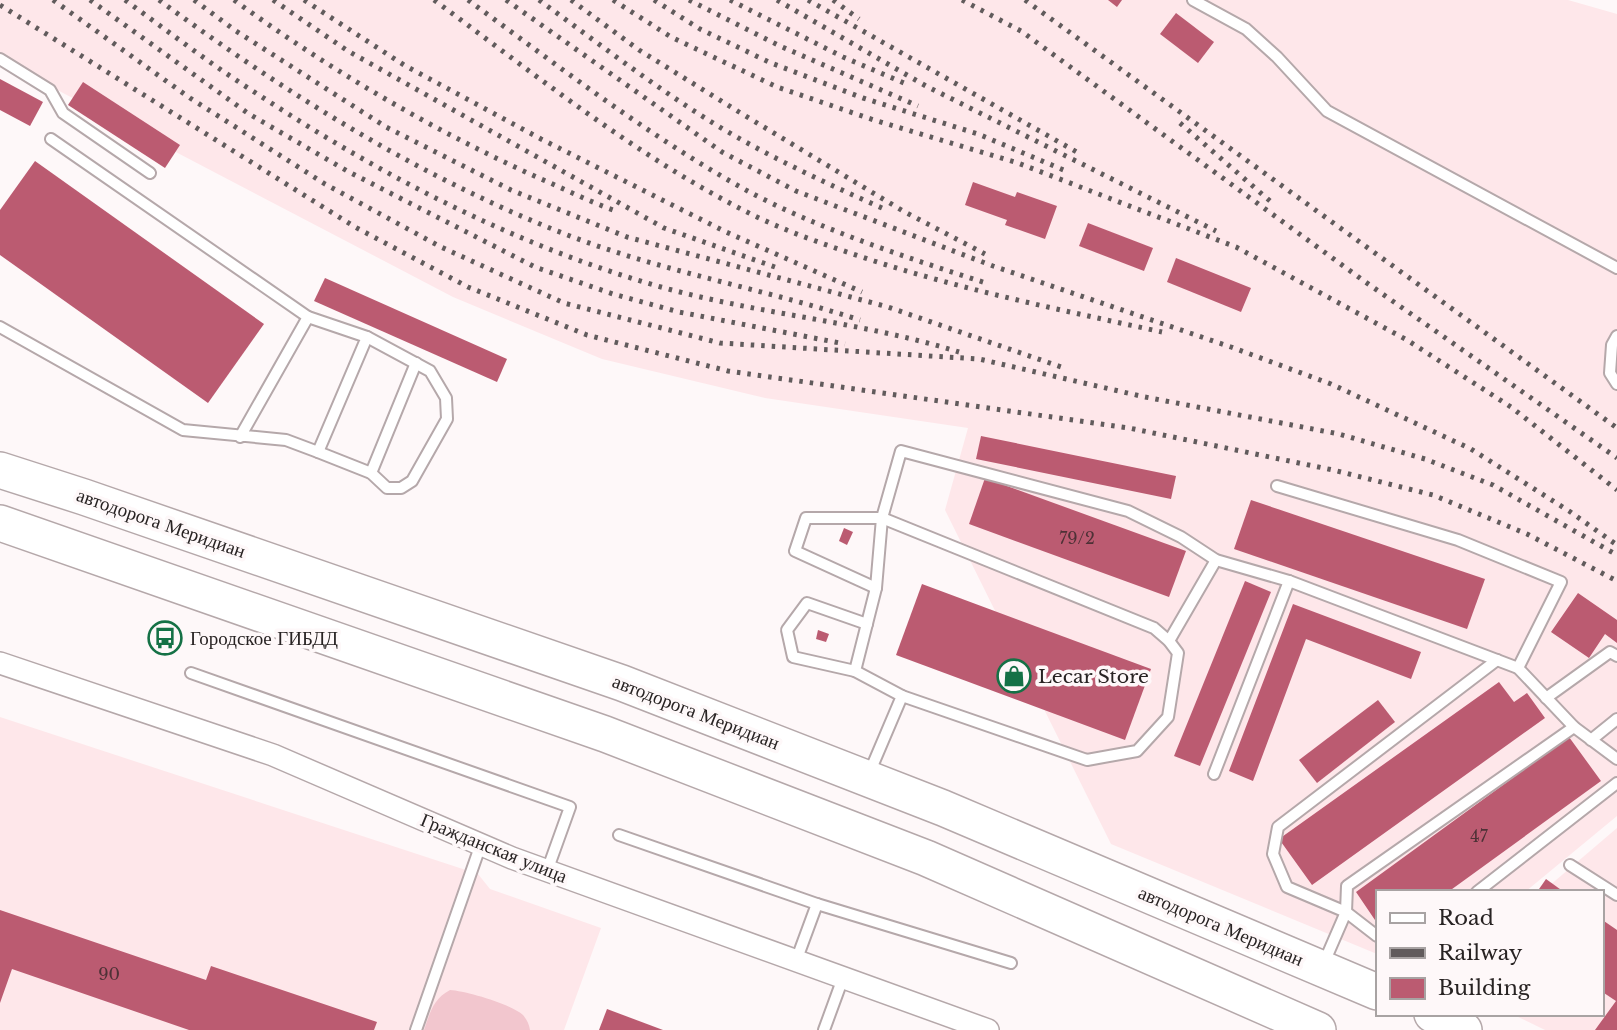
<svg xmlns="http://www.w3.org/2000/svg" width="1617" height="1030" font-family="'Libre Baskerville',serif">
	<style>
		.built { fill: #fee7ea }
		.green { fill: #f2c6ce }
		.building { fill: #bb5b71 }
		.lines { fill: none; stroke-linecap: round; stroke-linejoin: round }
		.lane-casing { stroke: #b5a8aa; stroke-width: 14 }
		.street-casing { stroke: #b5a8aa; stroke-width: 24 }
		.primary-casing { stroke: #b5a8aa; stroke-width: 38 }
		.lane { stroke: #fff; stroke-width: 10 }
		.street { stroke: #fff; stroke-width: 21 }
		.primary { stroke: #fff; stroke-width: 35 }
		.rail { stroke: #615b5c; stroke-width: 5; stroke-dasharray: 3.5 7; stroke-linecap: butt }
		.labels { text-anchor: middle; dominant-baseline: central; stroke-width: 7; stroke-linejoin: round; paint-order: stroke }
		.number-label { font-size: 16px; fill: #4d3136 }
		.street-label { font-size: 19px; fill: #282323; stroke: #fef8f9 }
		.poi-label { font-size: 19px; fill: #282323; stroke: #fef8f9; text-anchor: start }
	</style>
	<rect width="100%" height="100%" fill="#fef8f9"/>
	<g class="built">
		<path d="M0,0H1568L1617,14V816L1525,892H1377V954L1111,844L945,510L968,428L765,398L602,359L453,297L0,60Z"/>
		<path d="M0,717L478,874L490,889L601,928L564,1030H0Z"/>
		<path d="M1617,828V1030H1545L1512,1014H1601V892H1542Z"/>
	</g>
	<path class="green" d="M450,990C466,991 511,1004 523,1015C527,1020 529,1024 530,1030H424C430,1013 433,999 450,990Z"/>
	<g class="building">
		<path d="M1108,0H1122L1117,7Z"/>
		<path d="M1176,13L1214,42L1198,63L1160,34Z"/>
		<path d="M0,79L43,102L30,126L0,110Z"/>
		<path d="M83,82L180,145L165,168L68,105Z"/>
		<path d="M35,161L264,324L208,403L0,255V210Z"/>
		<path d="M973,182L1015,197L1017,192L1057,206L1045,239L1005,225L1007,220L965,205Z"/>
		<path d="M1088,223L1153,248L1144,271L1079,246Z"/>
		<path d="M1176,258L1251,288L1241,312L1167,282Z"/>
		<path d="M325,278L507,359L497,382L314,301Z"/>
		<path d="M981,436L1176,476L1171,499L976,459Z"/>
		<path d="M985,478L1186,551L1169,597L969,524Z"/>
		<path d="M1251,500L1485,579L1467,629L1234,549Z"/>
		<path d="M844,528L853,532L847,545L839,541Z"/>
		<path d="M1245,581L1271,592L1200,766L1174,756Z"/>
		<path d="M922,584L1151,669L1125,740L896,655Z"/>
		<path d="M1578,593L1617,620V643L1605,634L1589,658L1551,632Z"/>
		<path d="M1293,604L1421,652L1411,679L1306,639L1253,781L1229,771Z"/>
		<path d="M818,630L829,634L826,642L816,639Z"/>
		<path d="M159,631L170,635L168,641L156,637Z"/>
		<path d="M1499,682L1514,702L1527,693L1545,718L1312,885L1279,839Z"/>
		<path d="M1378,700L1395,722L1317,783L1299,760Z"/>
		<path d="M1569,737L1601,781L1448,892H1377V923L1356,892Z"/>
		<path d="M1546,879L1564,892H1537Z"/>
		<path d="M0,910L206,980L211,966L377,1022L374,1030H189L12,969L0,1003Z"/>
		<path d="M1601,919L1617,930V1030H1595L1616,1001L1601,991Z"/>
		<path d="M607,1009L663,1030H599Z"/>
	</g>
	<g class="lines">
		<defs>
			<g id="lane">
				<path d="M1193,0L1246,29L1277,57L1327,111L1617,268"/>
				<path d="M0,59L50,90L63,113L150,173"/>
				<path d="M51,139L308,317"/>
				<path d="M0,327L183,430L286,440L318,452L367,337L308,317L240,437"/>
				<path d="M1617,336L1612,345L1610,373L1617,384"/>
				<path d="M318,452L371,473L387,488H401L412,481L447,419L446,398L430,371L367,337"/>
				<path d="M371,473L416,363"/>
				<path d="M1277,486L1458,540L1561,582L1518,668"/>
				<path d="M876,588L795,551L806,518H882L1154,628L1169,641L1178,653L1168,717L1137,751L1087,760L902,696"/>
				<path d="M1169,641L1216,560"/>
				<path d="M855,671L793,657L787,630L807,603L867,624"/>
				<path d="M191,673L570,807L547,871"/>
				<path d="M1546,698L1610,652L1617,656"/>
				<path d="M1591,740L1617,719"/>
				<path d="M1214,774L1289,581"/>
				<path d="M868,776L902,696L855,671L876,588L882,518L901,451L1128,511L1181,537L1216,560L1289,581L1518,668L1574,727L1617,759"/>
				<path d="M619,835L817,904L1011,963"/>
				<path d="M1570,865L1617,895"/>
				<path d="M1477,892L1617,783"/>
				<path d="M1377,936L1346,912L1287,887L1273,854L1278,827L1497,660"/>
				<path d="M796,961L817,904"/>
				<path d="M1323,965L1346,912L1347,886L1574,727"/>
				<path d="M416,1030L481,844"/>
				<path d="M824,1030L843,978"/>
			</g>
			<path id="street" d="M0,663L273,755L512,858L988,1030"/>
			<g id="primary">
				<path d="M0,470L84,497L622,683L943,808L1377,992"/>
				<path d="M0,523L605,734L926,858L1318,1030"/>
				<path d="M1432,1014L1464,1030"/>
			</g>
		</defs>
		<use href="#lane" class="lane-casing"/>
		<use href="#street" class="street-casing"/>
		<use href="#primary" class="primary-casing"/>
		<use href="#lane" class="lane"/>
		<use href="#street" class="street"/>
		<use href="#primary" class="primary"/>
		<g class="rail">
			<path d="M53,0L190,98L325,184L441,247L564,303L720,343L979,359L1145,397L1339,434L1425,459L1493,485L1617,555"/>
			<path d="M90,0L249,114L349,172L535,267L613,294L679,312L845,344"/>
			<path d="M125,0C169,32 213,66 259,95C382,176 513,244 654,285C754,314 860,321 959,352"/>
			<path d="M159,0C287,94 422,179 570,236C664,272 764,289 860,320"/>
			<path d="M194,0L236,31L386,127L511,190L627,237L888,307L1067,369"/>
			<path d="M234,0C330,70 432,130 541,179C567,190 592,203 619,212"/>
			<path d="M273,0L348,51L664,228L775,267"/>
			<path d="M304,0L404,65L541,139L726,232L862,292"/>
			<path d="M434,0C533,73 631,152 741,209C783,231 829,246 874,261C968,291 1065,311 1162,332"/>
			<path d="M468,0C557,65 647,135 744,189C815,228 908,258 986,283"/>
			<path d="M506,0L722,152L796,191L993,266L1231,347L1331,384L1471,449L1569,511L1617,545"/>
			<path d="M539,0C601,45 662,93 728,132C778,161 830,185 882,208"/>
			<path d="M571,0L639,50L739,112L903,211L985,254"/>
			<path d="M613,0L671,37L777,87L874,120L1018,163L1236,247L1407,340L1511,407L1617,490"/>
			<path d="M654,0L700,29L771,63L863,98L978,134L1066,171"/>
			<path d="M689,0L780,46L918,106"/>
			<path d="M730,0L843,57L904,83"/>
			<path d="M777,0L926,86L1216,231"/>
			<path d="M808,0L1082,155"/>
			<path d="M833,0L859,19"/>
			<path d="M962,0L1021,31L1364,281L1617,458"/>
			<path d="M1025,0L1617,428"/>
			<path d="M0,5L355,227L468,287L587,335L728,371L1129,428L1333,470L1433,495L1527,534L1617,581"/>
			<path d="M1180,123L1270,201"/>
		</g>
	</g>
	<defs>
		<symbol id="bus-ring" viewBox="-11 -11 22 22"><circle r="9.5" fill="#fef8f9" stroke="#157146" stroke-width="1.5"/><path d="M-5-6H5V4H4V6H2V4H-2V6H-4V4H-5ZM-3.5-4V0h7V-4ZM-3.5 1.2v1.5H-2V1.2ZM2 1.2v1.5H3.5V1.2Z" fill="#157146"/></symbol>
		<symbol id="shop-ring" viewBox="-11 -11 22 22"><circle r="9.5" fill="#fef8f9" stroke="#157146" stroke-width="1.5"/><path d="M-5-2.5h2.3a2.7 3.5 0 0 1 5.4 0H5L5.5 6h-11ZM-1.5-2.5h3a1.5 2.3 0 0 0-3 0Z" fill="#157146"/></symbol>
	</defs>
	<g fill-rule="evenodd">
		<use href="#bus-ring" x="146" y="619" width="38" height="38"/>
		<use href="#shop-ring" x="995" y="657" width="38" height="38"/>
	</g>
	<g class="labels">
		<g class="number-label">
			<text x="1077" y="538">79/2</text>
			<text x="1479" y="836">47</text>
			<text x="109" y="974">90</text>
		</g>
		<g class="street-label">
			<text transform="translate(161 523) rotate(19)">автодорога Меридиан</text>
			<text transform="translate(696 712) rotate(21)">автодорога Меридиан</text>
			<text transform="translate(494 848) rotate(22)">Гражданская улица</text>
			<text transform="translate(1221 926) rotate(23)">автодорога Меридиан</text>
		</g>
		<g class="poi-label">
			<text x="190" y="638">Городское ГИБДД</text>
			<text x="1038" y="676">Lecar Store</text>
		</g>
	</g>
	<rect x="1376" y="890" width="228" height="126" fill="#fef8f9" stroke="#a8a3a3" stroke-width="2"/>
	<rect x="1390" y="913" width="35" height="10" fill="#ffffff" stroke="#a8a3a3" stroke-width="2"/>
	<text x="1438" y="925" font-size="21" fill="#282323">Road</text>
	<rect x="1390" y="948" width="35" height="10" fill="#615b5c" stroke="#a8a3a3" stroke-width="2"/>
	<text x="1438" y="960" font-size="21" fill="#282323">Railway</text>
	<rect x="1390" y="978" width="35" height="21" fill="#bb5b71" stroke="#a8a3a3" stroke-width="2"/>
	<text x="1438" y="995" font-size="21" fill="#282323">Building</text>
</svg>
